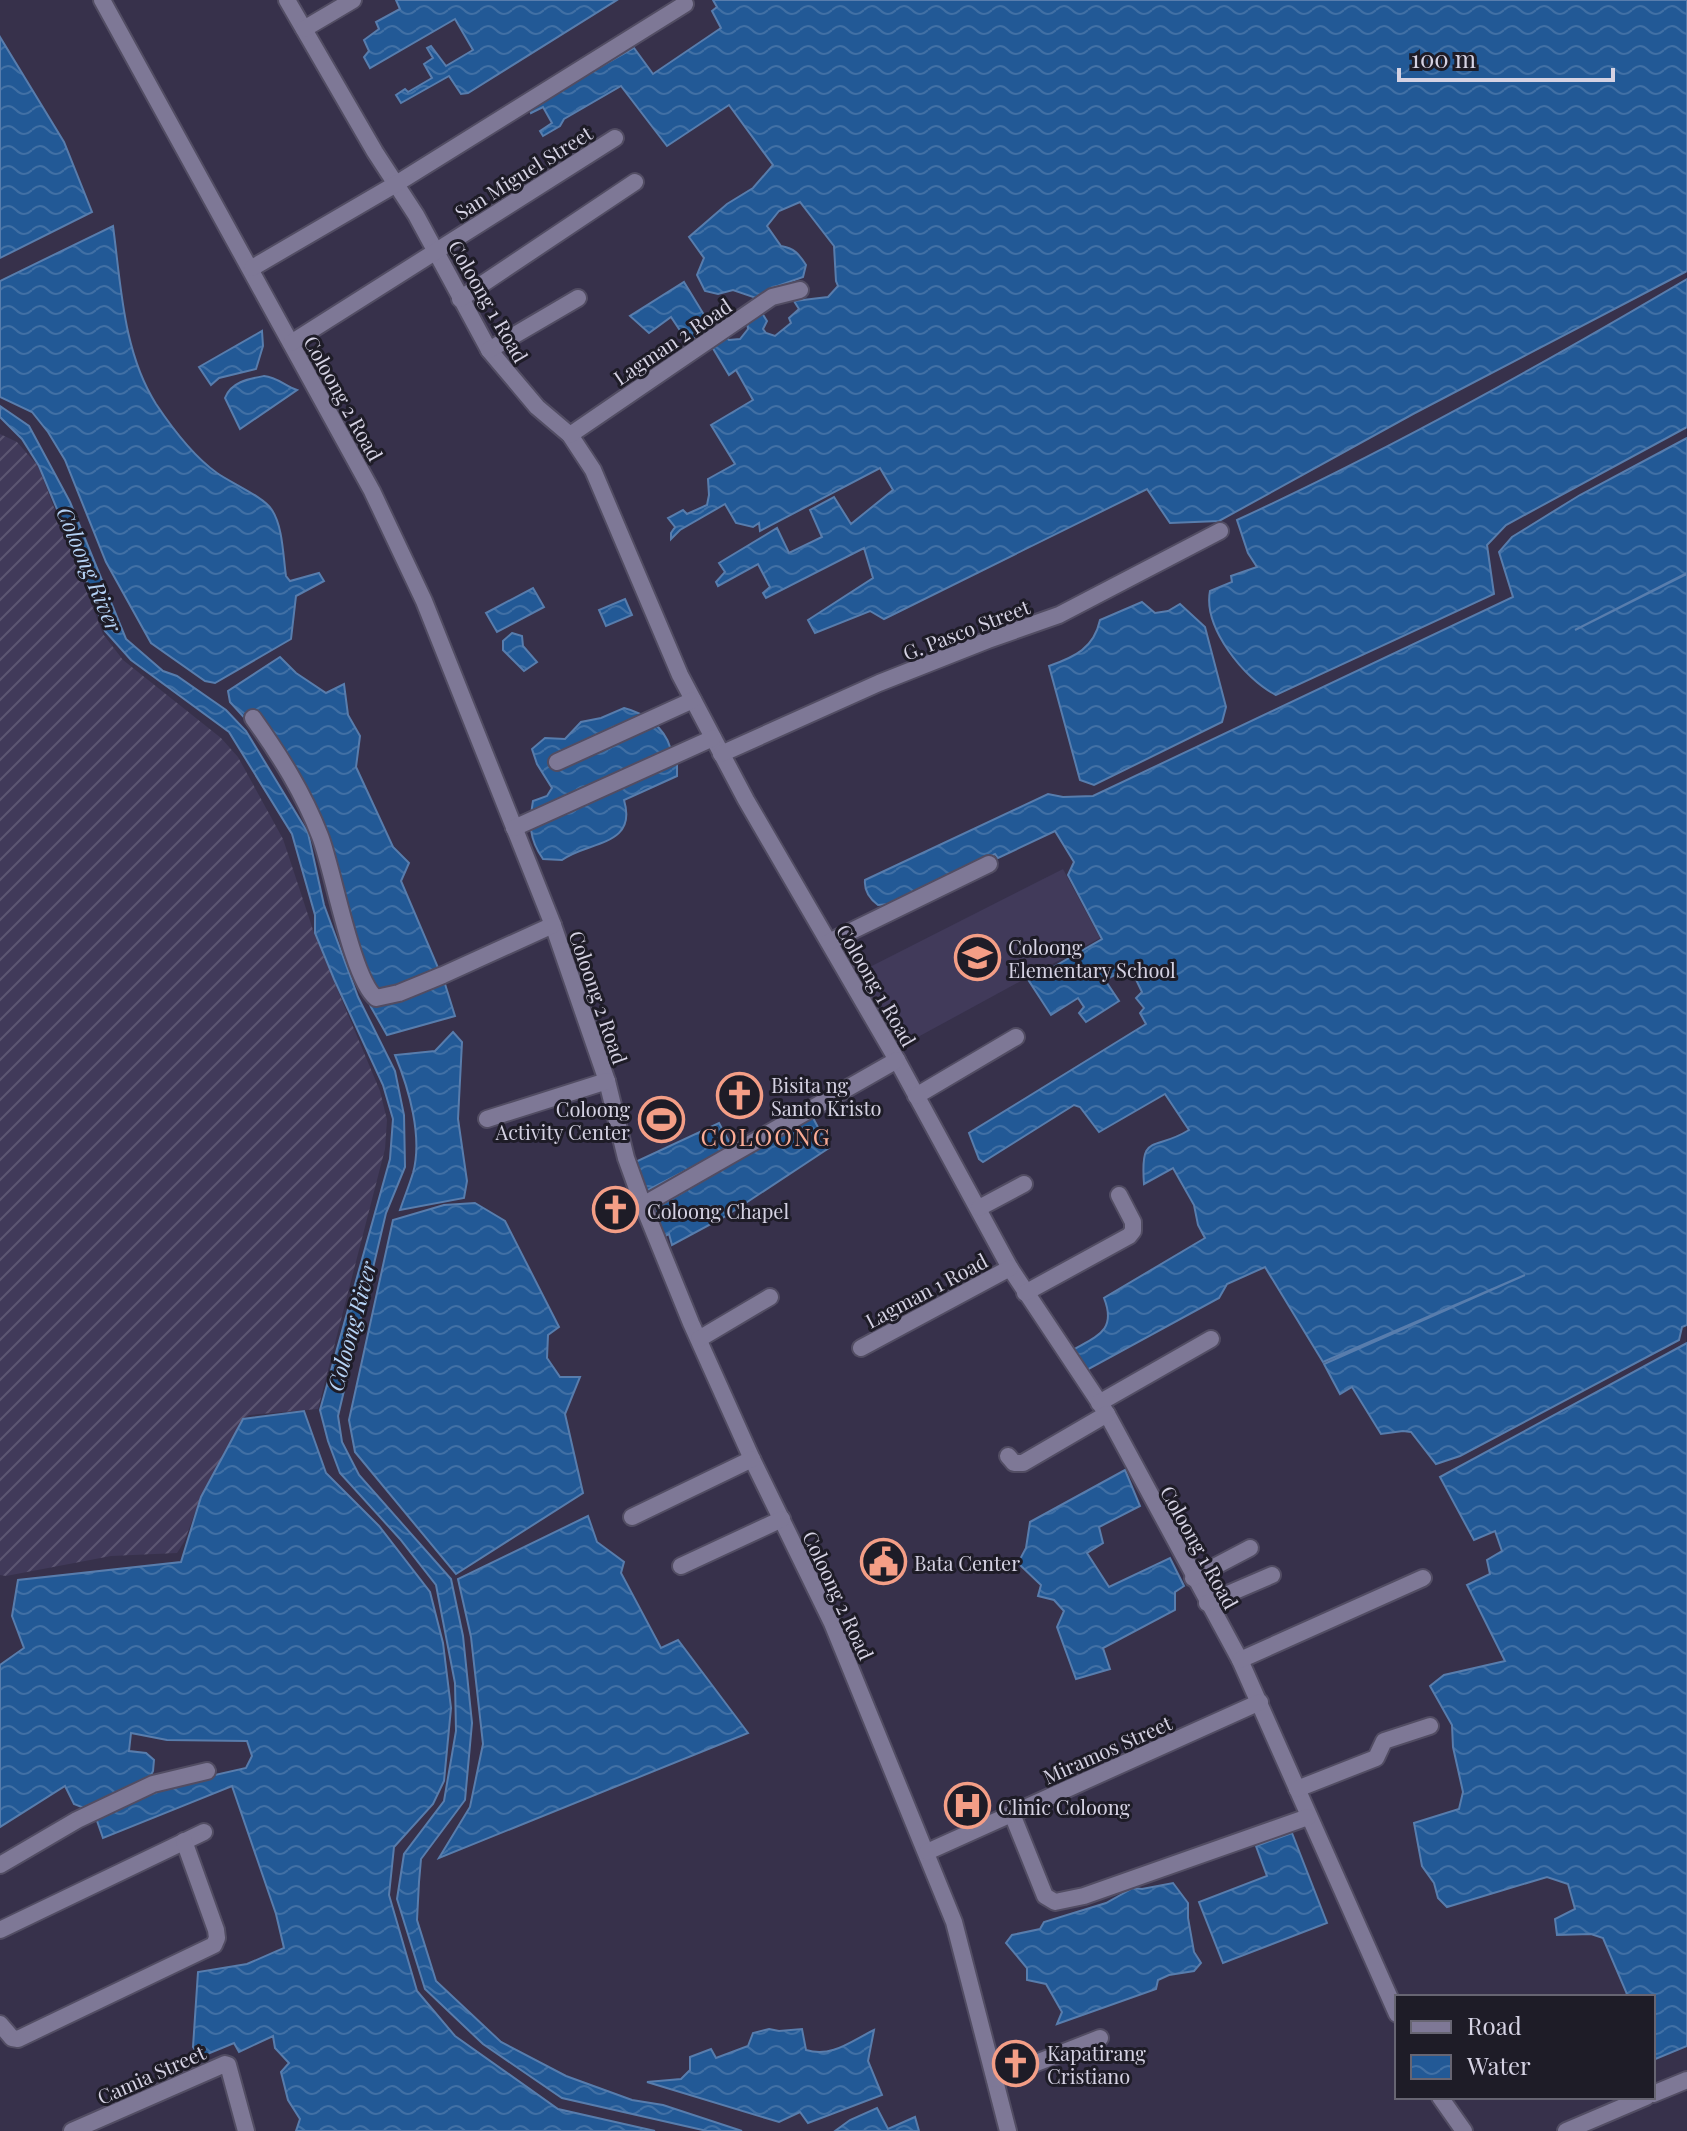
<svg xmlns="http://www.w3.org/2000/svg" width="1687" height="2131" font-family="'Playfair Display',serif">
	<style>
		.built { fill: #413a5a }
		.industrial { fill: url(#industrial-furrows) }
		.water { fill: url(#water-waves); stroke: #587dad; stroke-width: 2 }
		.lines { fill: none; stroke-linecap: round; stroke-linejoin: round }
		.street-casing { stroke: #524d63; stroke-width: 20 }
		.street { stroke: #7e7896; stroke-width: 16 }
		.labels { text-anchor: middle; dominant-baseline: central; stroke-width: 6; stroke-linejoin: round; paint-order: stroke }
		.street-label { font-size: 20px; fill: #d5d2e3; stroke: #1e1c27 }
		.poi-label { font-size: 20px; fill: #d5d2e3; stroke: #1e1c27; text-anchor: start }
		.water-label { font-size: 22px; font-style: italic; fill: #b5d2f5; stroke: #1e1c27 }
		.quarter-label { font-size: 24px; letter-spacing: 2px; fill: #fcac95; stroke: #1e1c27 }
	</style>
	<defs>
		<pattern id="industrial-furrows" width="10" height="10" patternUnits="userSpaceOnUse" patternTransform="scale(2)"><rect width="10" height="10" fill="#413a5a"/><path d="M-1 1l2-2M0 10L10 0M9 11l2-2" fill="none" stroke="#5c5672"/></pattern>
		<pattern id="water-waves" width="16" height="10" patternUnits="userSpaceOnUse" patternTransform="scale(2)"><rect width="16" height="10" fill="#225996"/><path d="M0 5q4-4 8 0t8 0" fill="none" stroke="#4170a5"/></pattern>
	</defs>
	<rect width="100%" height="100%" fill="#37314b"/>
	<path class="built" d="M1063,869L1100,938L894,1050L852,976Z"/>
	<path class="industrial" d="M0,434L17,442L38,466L103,634L123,660L221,738L238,757L283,839L315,936L380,1091L387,1120L385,1149L318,1409L249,1415L243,1419L201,1497L184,1542L177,1553L111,1556L6,1576L0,1575Z"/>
	<g class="water">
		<path d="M396,0H617L468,93L461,94L449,76L401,103L396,95L405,89L408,92L432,78L424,64L433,58L427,48L431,46L446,66L473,50L455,19L370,68L364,57L369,51L364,40L379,29L376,22L400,9Z"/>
		<path d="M713,0H1687V271L1413,414L1219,521L1170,523L1147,489L884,619L870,611L815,633L808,620L873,578L864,548L766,598L763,593L770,587L758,564L718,586L716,582L725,572L719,563L777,528L789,553L822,537L810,510L834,497L851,524L893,490L880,468L760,531L759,523L753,527L736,523L725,504L680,530L671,539V533L675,527L668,518L683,510L687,514L707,505L709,495L708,479L735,464L711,425L753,400L736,370L729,375L711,345L725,336L729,340L740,339L748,329L747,321L762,313L767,321L763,329L766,333L775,336L791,323L789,318L799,309L794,301L828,297L838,286L836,281L834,246L800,202L779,211L767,226L781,246C794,248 799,254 806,265L803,277L772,288L756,298L733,290L718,294L705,291L697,275L704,258L689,237L727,204L753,188L773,165L729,105L667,146L621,86L564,119L560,126L543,136L540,131L552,123L543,107L531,113L529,107L634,48L653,74L721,28L712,11L717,7Z"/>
		<path d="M0,37L64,142L92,212L0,258Z"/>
		<path d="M113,226C121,285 123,352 156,404C172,428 193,456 217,473C231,483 264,497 272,510C283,527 283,556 286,576L290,581L319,573L324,581L296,596L291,639L215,683L205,681L151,643L106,562L65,460L48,432L32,412L0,397V281Z"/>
		<path d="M1687,279V427L1506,525L1487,545L1494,594L1276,695C1244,679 1203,627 1210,591L1232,582L1231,576L1257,567L1248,553L1237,520C1391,449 1541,365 1687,279Z"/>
		<path d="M684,282L709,323L689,344L671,317L649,333L630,316Z"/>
		<path d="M262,331L263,346L256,369L219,378L211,385L199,367Z"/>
		<path d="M264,376C277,377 285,386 297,390L240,429L225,398C231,382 248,379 264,376Z"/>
		<path d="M0,406L29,426L70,502L126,639L163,671L177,676L226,710L246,731L308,833L324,905L358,997L395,1071L404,1115L405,1167L386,1213L338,1416L342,1442L359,1475L451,1579L463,1636L472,1723L465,1800L421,1859L419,1882L417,1920L436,1981L501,2042L566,2076L632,2100L663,2105L742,2131H707L562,2098L483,2044L425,1989L397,1899L404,1854L444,1801L456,1731L455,1683L436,1585L400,1539L340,1473L328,1441L320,1410L390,1159L393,1119L383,1085L334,979L315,933V915L292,834L229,732L131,660L105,631L85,576L39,466L22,439L0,417Z"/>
		<path d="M1687,438V573L1575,630L1687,574V1325L1682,1327L1679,1340L1460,1456L1436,1464L1411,1432L1403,1431L1381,1434L1352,1387L1340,1394L1324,1364L1525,1275L1323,1362L1265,1267L1227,1284L1219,1298L1085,1371L1071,1351C1097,1336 1117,1331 1104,1298L1205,1238L1198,1225L1194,1205L1173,1168L1144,1184C1140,1131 1154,1152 1189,1130L1165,1094L1099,1132L1080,1107L1074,1105L983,1162L979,1159L969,1133L1146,1024L1140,1013L1144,1008L1136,998L1142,992L1130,967L1105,980L1119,1001L1086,1022L1079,1013L1084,1007L1078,998L1051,1015L1029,981L1102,939L1068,875L1074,862L1055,831L998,858L995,854L889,904L878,905C870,899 864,890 865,880L1048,794L1063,797L1093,796L1513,597L1499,552L1512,537L1580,495Z"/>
		<path d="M533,588L544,607L497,632L486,613Z"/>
		<path d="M625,599L632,615L606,626L599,610Z"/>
		<path d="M1142,602L1155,613L1168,611L1180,604L1205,627L1226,707L1222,722L1094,785L1080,780L1049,666C1075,657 1094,648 1100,620Z"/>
		<path d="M512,633L522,636L523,646L537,662L524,671L503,650V641Z"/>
		<path d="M280,657L296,673L326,693L344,684L348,715L360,736L356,767L393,847L409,863L401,881L445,984L455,1016L387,1035L371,1007L332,908L316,832L262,737L230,702L228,691Z"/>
		<path d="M624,708C644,713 664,727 670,747L677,752V776L624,800C638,847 587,841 562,860L543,859C529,839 529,824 533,801L547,796L552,788L537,764L532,749L545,738L565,739L581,722L601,718Z"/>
		<path d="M453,1032L462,1042L458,1119L467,1181L464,1198L400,1210C404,1198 409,1186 413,1173C423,1137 409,1089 395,1055L435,1051Z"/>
		<path d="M812,1116L829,1148L726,1216L672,1245L669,1234L660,1239L648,1213Z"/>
		<path d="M719,1123L732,1147L644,1192L631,1164Z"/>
		<path d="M475,1203L505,1221L559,1327L548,1335L547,1358L560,1377H580L565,1414L583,1493L456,1574L355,1452L349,1420L393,1220L444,1205Z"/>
		<path d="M1687,1343V2046L1653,2060V1997H1622L1627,1994L1603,1938L1591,1934L1557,1935L1555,1919L1575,1909L1568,1884L1547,1877L1447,1907L1438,1898L1434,1883L1422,1866L1414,1823L1459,1809L1463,1792L1453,1747L1452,1725L1430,1686L1444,1675L1505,1661L1467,1585L1490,1574L1487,1560L1502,1551L1495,1531L1474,1540L1440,1477Z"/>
		<path d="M304,1411L326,1473L379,1526L430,1592L443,1643L451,1708L444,1781L433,1804L394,1847L389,1895L417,1991L455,2036L558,2109L655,2131H296L300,2119L288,2100L281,2072L289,2063L275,2048L273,2036L239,2052L234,2043L200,2057L193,2047L198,1972L247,1964L284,1948L276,1914L232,1786L103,1838L95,1815L171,1785L246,1768L252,1756L247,1741L167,1740L131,1733L129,1751L146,1753L154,1760L153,1771L148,1781L84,1808L74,1804L65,1786L0,1827V1665L24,1648L12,1616L18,1580L181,1562L201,1497L243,1419Z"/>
		<path d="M1125,1470L1140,1506L1099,1527L1103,1543L1087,1553L1109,1587L1170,1558L1184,1586L1175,1592V1610L1103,1648L1110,1669L1076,1679L1057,1627L1064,1611L1054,1600L1038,1596L1041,1585L1018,1563L1026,1548L1030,1522Z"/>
		<path d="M588,1516L597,1542L624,1562L621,1573L661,1648L678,1640L748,1733L439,1858L470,1807L483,1744L471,1637L458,1579Z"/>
		<path d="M1292,1833L1327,1923L1223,1963L1199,1902L1267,1876L1256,1846Z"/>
		<path d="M1173,1883L1188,1903V1918L1194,1952L1201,1963L1194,1971L1169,1975L1158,1980L1156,1989L1057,2024L1062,2012L1046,1984L1027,1980V1968L1006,1943L1012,1935L1040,1929L1044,1922L1106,1903L1133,1888L1142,1889Z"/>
		<path d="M769,2029L779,2031L802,2029L806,2050C832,2058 851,2041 874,2030L868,2061L882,2095L808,2123L800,2112L779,2122L647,2082L681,2079L690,2070V2057L711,2049L716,2058L748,2046L753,2033Z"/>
		<path d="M877,2108L888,2129L915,2117L919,2131H835L850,2120Z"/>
	</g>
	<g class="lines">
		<defs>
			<g id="street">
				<path d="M102,0L372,491L424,601L553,925L607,1081L626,1158L643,1205L691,1323L752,1459L832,1623L954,1922L1008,2131"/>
				<path d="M287,0L375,152L416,215L489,350L537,407L570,435L593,470L680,675L746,800L897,1060L1010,1268L1107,1414L1240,1660L1397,2014"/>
				<path d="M304,29L353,0"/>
				<path d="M252,268L396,184L685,4"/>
				<path d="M460,299L635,182"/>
				<path d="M291,343L615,138"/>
				<path d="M489,350L578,298"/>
				<path d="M570,435L772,297L800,290"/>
				<path d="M253,718C280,756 303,792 320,836C333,869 352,979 376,998L399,993L443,975L553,925"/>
				<path d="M721,754L879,683L988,640L1059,615L1220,531"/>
				<path d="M557,762L693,700"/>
				<path d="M514,828L713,738"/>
				<path d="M829,942L989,864"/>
				<path d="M916,1096L1016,1037"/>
				<path d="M487,1119L607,1081"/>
				<path d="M643,1205L897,1060"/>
				<path d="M979,1208L1024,1184"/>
				<path d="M1025,1293L1129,1236L1133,1231V1222L1119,1195"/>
				<path d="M699,1339L770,1297"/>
				<path d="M861,1348L1010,1268"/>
				<path d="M1099,1403L1211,1339"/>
				<path d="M1008,1456L1014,1463H1023L1107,1414"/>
				<path d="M632,1517L752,1459"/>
				<path d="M681,1566L782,1519"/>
				<path d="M1193,1578L1250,1548"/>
				<path d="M1207,1603L1272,1575"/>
				<path d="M1240,1660L1423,1578"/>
				<path d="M1297,1789L1376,1758L1384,1741L1430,1726"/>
				<path d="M1012,1814L1045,1896L1055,1902L1084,1896L1308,1817"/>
				<path d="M927,1852L1260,1702"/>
				<path d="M0,1865L77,1820L153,1784L207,1771"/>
				<path d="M0,1930L204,1832"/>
				<path d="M0,2024L12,2038L18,2039L214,1945L217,1938L216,1930L184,1841"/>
				<path d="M995,2079L1100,2038"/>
				<path d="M1653,2094L1687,2080"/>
				<path d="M1440,2097L1464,2131"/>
				<path d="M72,2131L225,2064L228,2065L246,2131"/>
				<path d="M1566,2131L1646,2097"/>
			</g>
		</defs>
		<use href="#street" class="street-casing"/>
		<use href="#street" class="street"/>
	</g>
	<defs>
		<symbol id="school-ring" viewBox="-11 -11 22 22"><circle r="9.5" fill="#1e1c27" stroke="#f49e86" stroke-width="1.5"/><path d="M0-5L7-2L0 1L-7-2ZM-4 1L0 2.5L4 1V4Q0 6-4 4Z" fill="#f49e86"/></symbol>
		<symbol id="church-ring" viewBox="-11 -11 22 22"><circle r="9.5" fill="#1e1c27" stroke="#f49e86" stroke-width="1.5"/><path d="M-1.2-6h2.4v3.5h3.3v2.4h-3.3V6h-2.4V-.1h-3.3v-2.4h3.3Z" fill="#f49e86"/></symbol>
		<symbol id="stadium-ring" viewBox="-11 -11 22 22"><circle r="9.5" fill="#1e1c27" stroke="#f49e86" stroke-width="1.5"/><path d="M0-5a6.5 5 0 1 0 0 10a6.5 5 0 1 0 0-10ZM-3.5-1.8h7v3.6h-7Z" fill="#f49e86"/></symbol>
		<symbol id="civic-ring" viewBox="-11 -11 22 22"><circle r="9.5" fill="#1e1c27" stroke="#f49e86" stroke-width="1.5"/><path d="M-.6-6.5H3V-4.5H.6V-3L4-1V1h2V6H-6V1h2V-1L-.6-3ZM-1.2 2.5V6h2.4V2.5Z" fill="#f49e86"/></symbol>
		<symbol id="hospital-ring" viewBox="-11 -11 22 22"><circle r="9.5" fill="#1e1c27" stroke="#f49e86" stroke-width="1.5"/><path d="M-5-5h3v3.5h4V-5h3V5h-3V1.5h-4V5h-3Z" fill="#f49e86"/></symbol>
	</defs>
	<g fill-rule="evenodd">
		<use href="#school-ring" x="952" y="932" width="51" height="51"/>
		<use href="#church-ring" x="714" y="1070" width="51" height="51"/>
		<use href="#stadium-ring" x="636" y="1094" width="51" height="51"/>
		<use href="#church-ring" x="590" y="1184" width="51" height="51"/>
		<use href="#civic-ring" x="858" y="1536" width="51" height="51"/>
		<use href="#hospital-ring" x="942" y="1780" width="51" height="51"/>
		<use href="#church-ring" x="990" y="2038" width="51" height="51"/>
	</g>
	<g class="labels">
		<g class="street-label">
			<text transform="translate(523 172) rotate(-32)">San Miguel Street</text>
			<text transform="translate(489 301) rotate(60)">Coloong 1 Road</text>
			<text transform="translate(672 341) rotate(-34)">Lagman 2 Road</text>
			<text transform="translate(344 398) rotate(61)">Coloong 2 Road</text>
			<text transform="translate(966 629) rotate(-21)">G. Pasco Street</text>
			<text transform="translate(877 985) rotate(60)">Coloong 1 Road</text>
			<text transform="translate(599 997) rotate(71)">Coloong 2 Road</text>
			<text transform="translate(926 1290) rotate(-28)">Lagman 1 Road</text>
			<text transform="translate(1200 1547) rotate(61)">Coloong 1 Road</text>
			<text transform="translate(839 1595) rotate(65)">Coloong 2 Road</text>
			<text transform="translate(1107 1749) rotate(-24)">Miramos Street</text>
			<text transform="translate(151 2074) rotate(-24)">Camia Street</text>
		</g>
		<g class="poi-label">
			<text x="1008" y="946">Coloong<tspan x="1008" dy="23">Elementary School</tspan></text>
			<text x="771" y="1084">Bisita ng<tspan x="771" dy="23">Santo Kristo</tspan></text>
			<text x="630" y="1108" text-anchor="end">Coloong<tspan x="630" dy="23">Activity Center</tspan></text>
			<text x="647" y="1210">Coloong Chapel</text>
			<text x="914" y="1562">Bata Center</text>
			<text x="998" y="1806">Clinic Coloong</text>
			<text x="1047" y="2052">Kapatirang<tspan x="1047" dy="23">Cristiano</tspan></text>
		</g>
		<g class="water-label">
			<text transform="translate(90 569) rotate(67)">Coloong River</text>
			<text transform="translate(351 1326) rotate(-75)">Coloong River</text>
		</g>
		<g class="quarter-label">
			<text x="766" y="1136">COLOONG</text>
		</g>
	</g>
	<rect x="1395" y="1995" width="260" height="104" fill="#1e1c27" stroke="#676572" stroke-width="2"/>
	<rect x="1411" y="2021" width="40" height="12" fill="#7e7896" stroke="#676572" stroke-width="2"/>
	<text x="1467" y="2035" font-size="24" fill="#d5d2e3">Road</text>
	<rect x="1411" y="2055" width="40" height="24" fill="url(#water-waves)" stroke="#676572" stroke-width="2"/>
	<text x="1467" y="2075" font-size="24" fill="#d5d2e3">Water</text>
	<path d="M1399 68v12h214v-12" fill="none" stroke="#d5d2e3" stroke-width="4"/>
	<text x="1411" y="68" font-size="24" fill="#d5d2e3" stroke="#1e1c27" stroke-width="6" paint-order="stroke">100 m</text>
</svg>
